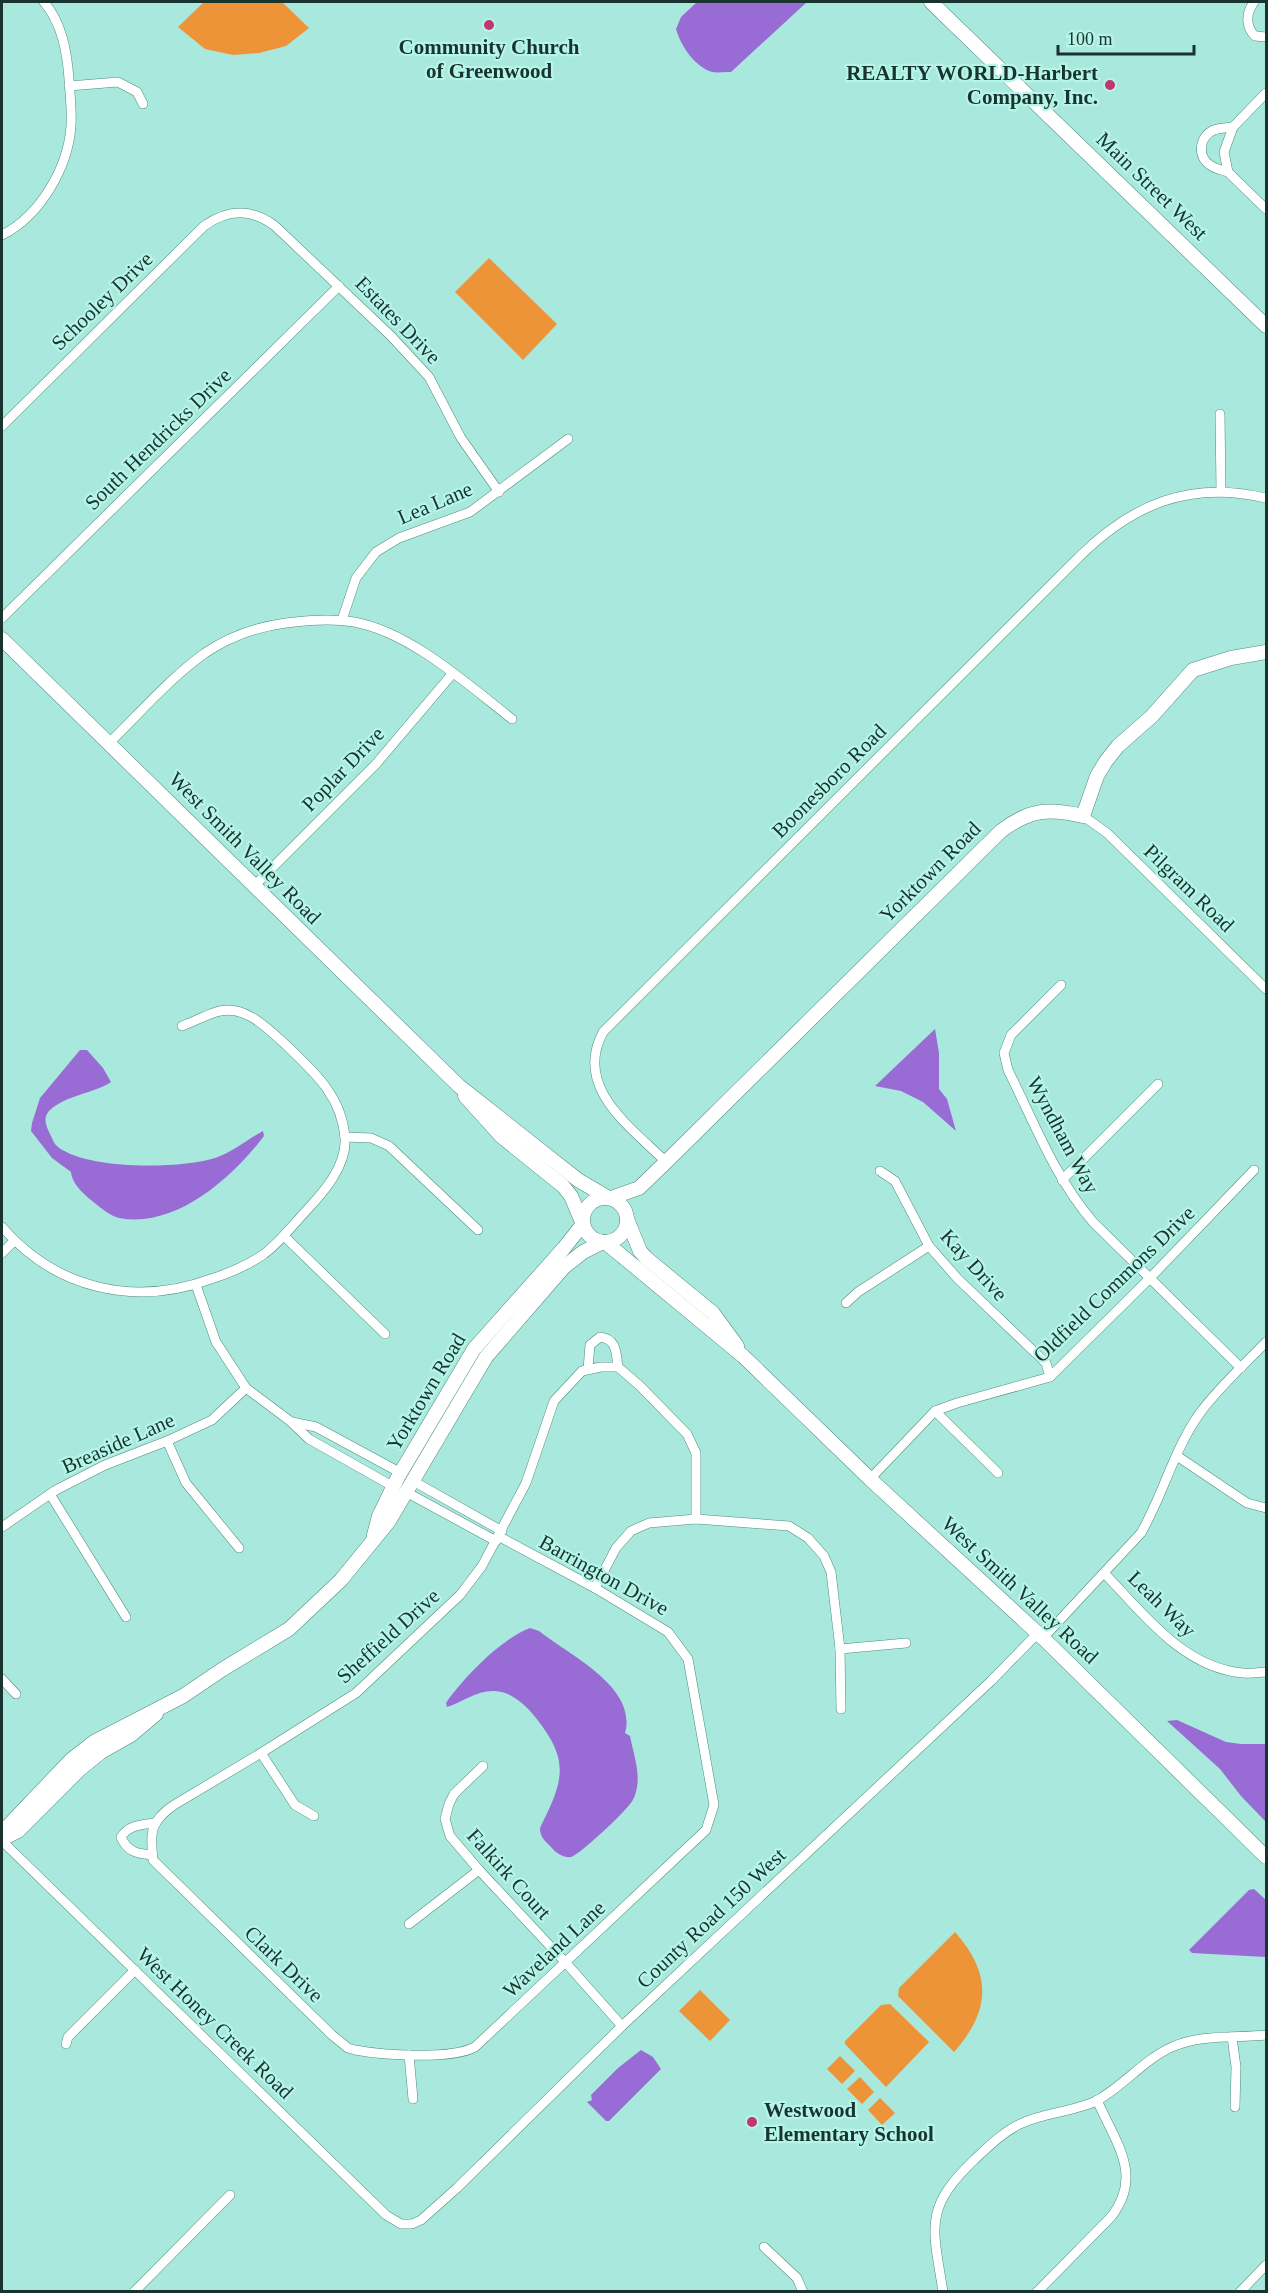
<svg xmlns="http://www.w3.org/2000/svg" width="1268" height="2293" font-family="Georgia,serif">
	<style>
		.green { fill: #ed9438 }
		.water { fill: #996cd5 }
		.lines { fill: none; stroke-linecap: round; stroke-linejoin: round }
		.street-casing { stroke: #4f8c81; stroke-width: 10 }
		.secondary-casing { stroke: #4f8c81; stroke-width: 15 }
		.street { stroke: #fff; stroke-width: 9 }
		.secondary { stroke: #fff; stroke-width: 14 }
		.poi-dot { fill: #c2366c; stroke: #b6f5e9; stroke-width: 2 }
		.labels { text-anchor: middle; dominant-baseline: central; stroke-width: 4.5; stroke-linejoin: round; paint-order: stroke }
		.poi-label { font-size: 21px; font-weight: bold; fill: #19332e; stroke: #b6f5e9 }
		.street-label { font-size: 21px; fill: #19332e; stroke: #b6f5e9 }
	</style>
	<rect width="100%" height="100%" fill="#a9e8dc"/>
	<g class="green">
		<path d="M204,2H282L309,28L286,46L259,53L233,55L205,49L178,27Z"/>
		<path d="M489,258L557,324L523,360L455,292Z"/>
		<path d="M955,1932C992,1974 991,2010 954,2052L898,1996L899,1988Z"/>
		<path d="M700,1990L730,2020L710,2041L679,2011Z"/>
		<path d="M890,2004L929,2042L886,2087L845,2044V2041L881,2005Z"/>
		<path d="M840,2056L855,2071L842,2084L827,2069Z"/>
		<path d="M860,2077L874,2092L862,2104L847,2089Z"/>
		<path d="M880,2098L895,2113L882,2125L868,2110Z"/>
	</g>
	<g class="water">
		<path d="M697,2H807L731,72C725,72 717,73 712,72C694,66 681,46 676,29L681,17Z"/>
		<path d="M935,1029L939,1053V1089L947,1099L956,1131L923,1102L901,1091L875,1086Z"/>
		<path d="M80,1050H87L103,1068L111,1082C93,1094 65,1095 49,1111C42,1119 47,1128 51,1136C53,1140 54,1144 58,1147C88,1170 179,1169 215,1158C231,1153 248,1139 263,1131L264,1136C233,1177 176,1229 119,1218C111,1216 102,1209 96,1204C86,1196 72,1185 71,1172L52,1158L31,1131L32,1123L40,1098Z"/>
		<path d="M530,1628L539,1631C569,1655 638,1687 625,1733L630,1736C633,1752 640,1771 637,1787C636,1793 634,1800 630,1804C624,1813 579,1855 571,1857C563,1858 556,1853 551,1847C545,1841 540,1837 540,1828C563,1781 571,1762 536,1718C526,1705 512,1692 495,1691C477,1690 463,1702 447,1707L446,1703C464,1677 501,1639 530,1628Z"/>
		<path d="M1177,1720L1226,1742L1241,1744H1266V1822L1241,1796L1220,1769L1167,1721Z"/>
		<path d="M1254,1889L1266,1900V1957L1192,1953L1189,1950L1249,1890Z"/>
		<path d="M641,2050L653,2057L661,2069L609,2121H606L587,2102L592,2100L591,2095L618,2068Z"/>
	</g>
	<g class="lines">
		<defs>
			<g id="street">
				<path d="M1254,2C1246,13 1245,26 1255,36L1266,37"/>
				<path d="M69,86L118,82L137,92L143,104"/>
				<path d="M1266,93L1233,127L1224,152L1228,172L1266,209"/>
				<path d="M1228,172C1222,170 1215,169 1210,165C1197,157 1199,136 1214,130C1219,128 1227,128 1233,127"/>
				<path d="M2,235C40,216 68,168 71,126C72,110 70,95 69,79C67,52 62,23 44,2"/>
				<path d="M1220,414L1221,491"/>
				<path d="M2,426L204,226C228,209 251,208 275,226L391,336L429,377L461,438L499,492"/>
				<path d="M2,618L339,286"/>
				<path d="M342,620L356,578L376,552L399,538L470,512L568,439"/>
				<path d="M109,743C140,713 170,678 205,653C230,636 256,627 286,623C308,620 331,618 354,622C410,632 467,684 512,719"/>
				<path d="M1083,816L1107,833L1266,989"/>
				<path d="M255,885L376,764L453,673"/>
				<path d="M1061,985L1011,1035L1004,1053L1008,1070C1034,1122 1055,1178 1093,1222L1241,1368"/>
				<path d="M345,1137L371,1138L389,1146L478,1230"/>
				<path d="M666,1162C631,1127 573,1088 603,1032L1078,558C1132,504 1190,480 1266,498"/>
				<path d="M880,1171L895,1181L929,1246L958,1279L1046,1363L1050,1377"/>
				<path d="M1062,1180L1158,1084"/>
				<path d="M2,1227C56,1289 134,1307 211,1279C230,1273 248,1265 264,1254C280,1242 292,1226 305,1212C323,1193 347,1166 345,1138C342,1096 314,1072 286,1045C267,1028 244,1003 216,1012C204,1016 193,1022 182,1026"/>
				<path d="M284,1236L385,1334"/>
				<path d="M2,1253L14,1241"/>
				<path d="M196,1285L216,1342L246,1388L290,1421L309,1439L394,1487"/>
				<path d="M846,1303L858,1292L929,1246"/>
				<path d="M588,1369L590,1345L600,1337C617,1339 616,1353 618,1367"/>
				<path d="M935,1411L998,1473"/>
				<path d="M292,1422L316,1427L401,1473"/>
				<path d="M167,1441L186,1483L239,1548"/>
				<path d="M1177,1456L1247,1503L1266,1508"/>
				<path d="M870,1479L935,1411L957,1403L1050,1377L1151,1277L1254,1170"/>
				<path d="M413,1481L502,1531"/>
				<path d="M406,1492L496,1541"/>
				<path d="M50,1494L126,1617"/>
				<path d="M2,1527L56,1490L105,1465L167,1441L212,1420L246,1388"/>
				<path d="M498,1536L595,1588L668,1632L688,1659L714,1805L706,1830L475,2047C451,2060 382,2055 355,2050L348,2048L332,2035L153,1860C150,1833 150,1821 174,1805L261,1753L356,1693L460,1595L482,1566L526,1483L554,1401L582,1371L601,1367H618L640,1386L687,1434L696,1453V1519"/>
				<path d="M1104,1573C1143,1613 1183,1668 1243,1673C1251,1674 1259,1672 1266,1672"/>
				<path d="M595,1588L616,1548L631,1531L649,1523L696,1519L789,1526L808,1538L824,1556L831,1572L840,1649L841,1709"/>
				<path d="M1043,1638L1141,1533C1163,1495 1174,1449 1200,1413C1219,1387 1244,1365 1266,1342"/>
				<path d="M840,1649L906,1643"/>
				<path d="M2,1679L16,1694"/>
				<path d="M261,1753L295,1805L314,1816"/>
				<path d="M483,1766L454,1794L449,1804L445,1819L450,1836L479,1870L566,1963L622,2026"/>
				<path d="M2,1841L386,2215L401,2224H412L421,2220L457,2188L622,2026L991,1681L1038,1633"/>
				<path d="M153,1855C138,1854 127,1852 121,1837C129,1825 140,1825 154,1823"/>
				<path d="M409,1924L479,1870"/>
				<path d="M1232,2037L1236,2067L1235,2107"/>
				<path d="M66,2044L68,2037L135,1970"/>
				<path d="M409,2055L413,2099"/>
				<path d="M764,2247L797,2278L803,2292"/>
				<path d="M134,2292L230,2195"/>
				<path d="M943,2292C933,2227 923,2209 974,2160C988,2147 1003,2132 1020,2124C1044,2112 1075,2112 1098,2100C1124,2085 1145,2059 1172,2047C1201,2034 1236,2038 1266,2035"/>
				<path d="M1037,2292L1111,2217C1144,2175 1115,2142 1097,2100"/>
				<path d="M1240,2292L1266,2265"/>
			</g>
			<g id="secondary">
				<path d="M931,2L1266,326"/>
				<path d="M2,639L459,1086L578,1180L607,1197"/>
				<path d="M465,1096L501,1136L563,1186L571,1196L582,1222"/>
				<circle cx="605" cy="1220" r="22"/>
				<path d="M611,1198L639,1188L666,1162L1001,831C1030,809 1049,808 1083,816L1097,776L1106,761L1118,746L1152,716L1193,670L1231,658L1266,652"/>
				<path d="M627,1219L640,1251L646,1258L713,1313L737,1346"/>
				<path d="M605,1242L743,1356L870,1479L1043,1638L1266,1857"/>
				<path d="M374,1535L379,1516L398,1477L474,1349L564,1248L583,1224"/>
				<path d="M2,1837L9,1825L71,1760L94,1742L183,1696L223,1669L289,1629L341,1580L389,1521L486,1357L564,1267L583,1252L603,1242"/>
				<path d="M2,1839L18,1831L80,1769L101,1752L131,1735L156,1714"/>
			</g>
		</defs>
		<use href="#street" class="street-casing"/>
		<use href="#secondary" class="secondary-casing"/>
		<use href="#street" class="street"/>
		<use href="#secondary" class="secondary"/>
	</g>
	<g class="poi-dot">
		<circle cx="489" cy="25" r="6"/>
		<circle cx="1110" cy="85" r="6"/>
		<circle cx="752" cy="2122" r="6"/>
	</g>
	<g class="labels">
		<g class="poi-label">
			<text x="489" y="47">Community Church<tspan x="489" dy="24">of Greenwood</tspan></text>
			<text x="1098" y="73" text-anchor="end">REALTY WORLD-Harbert<tspan x="1098" dy="24">Company, Inc.</tspan></text>
			<text x="764" y="2110" text-anchor="start">Westwood<tspan x="764" dy="24">Elementary School</tspan></text>
		</g>
		<g class="street-label">
			<text transform="translate(1152 186) rotate(44)">Main Street West</text>
			<text transform="translate(102 301) rotate(-44)">Schooley Drive</text>
			<text transform="translate(398 320) rotate(46)">Estates Drive</text>
			<text transform="translate(158 439) rotate(-44)">South Hendricks Drive</text>
			<text transform="translate(435 503) rotate(-23)">Lea Lane</text>
			<text transform="translate(343 769) rotate(-46)">Poplar Drive</text>
			<text transform="translate(829 781) rotate(-45)">Boonesboro Road</text>
			<text transform="translate(245 848) rotate(45)">West Smith Valley Road</text>
			<text transform="translate(930 872) rotate(-45)">Yorktown Road</text>
			<text transform="translate(1189 888) rotate(44)">Pilgram Road</text>
			<text transform="translate(1063 1135) rotate(62)">Wyndham Way</text>
			<text transform="translate(974 1265) rotate(48)">Kay Drive</text>
			<text transform="translate(1114 1284) rotate(-44)">Oldfield Commons Drive</text>
			<text transform="translate(426 1392) rotate(-59)">Yorktown Road</text>
			<text transform="translate(118 1443) rotate(-24)">Breaside Lane</text>
			<text transform="translate(604 1575) rotate(29)">Barrington Drive</text>
			<text transform="translate(1020 1590) rotate(43)">West Smith Valley Road</text>
			<text transform="translate(1162 1604) rotate(44)">Leah Way</text>
			<text transform="translate(388 1636) rotate(-42)">Sheffield Drive</text>
			<text transform="translate(509 1874) rotate(48)">Falkirk Court</text>
			<text transform="translate(711 1918) rotate(-43)">County Road 150 West</text>
			<text transform="translate(554 1949) rotate(-43)">Waveland Lane</text>
			<text transform="translate(284 1964) rotate(44)">Clark Drive</text>
			<text transform="translate(215 2023) rotate(44)">West Honey Creek Road</text>
		</g>
	</g>
	<rect width="1268" height="2293" fill="none" stroke="#19332e" stroke-width="6"/>
	<path d="M1058 45v9h136v-9" fill="none" stroke="#19332e" stroke-width="3"/>
	<text x="1067" y="45" font-size="18" fill="#19332e" stroke="#b6f5e9" stroke-width="4.5" paint-order="stroke">100 m</text>
</svg>
